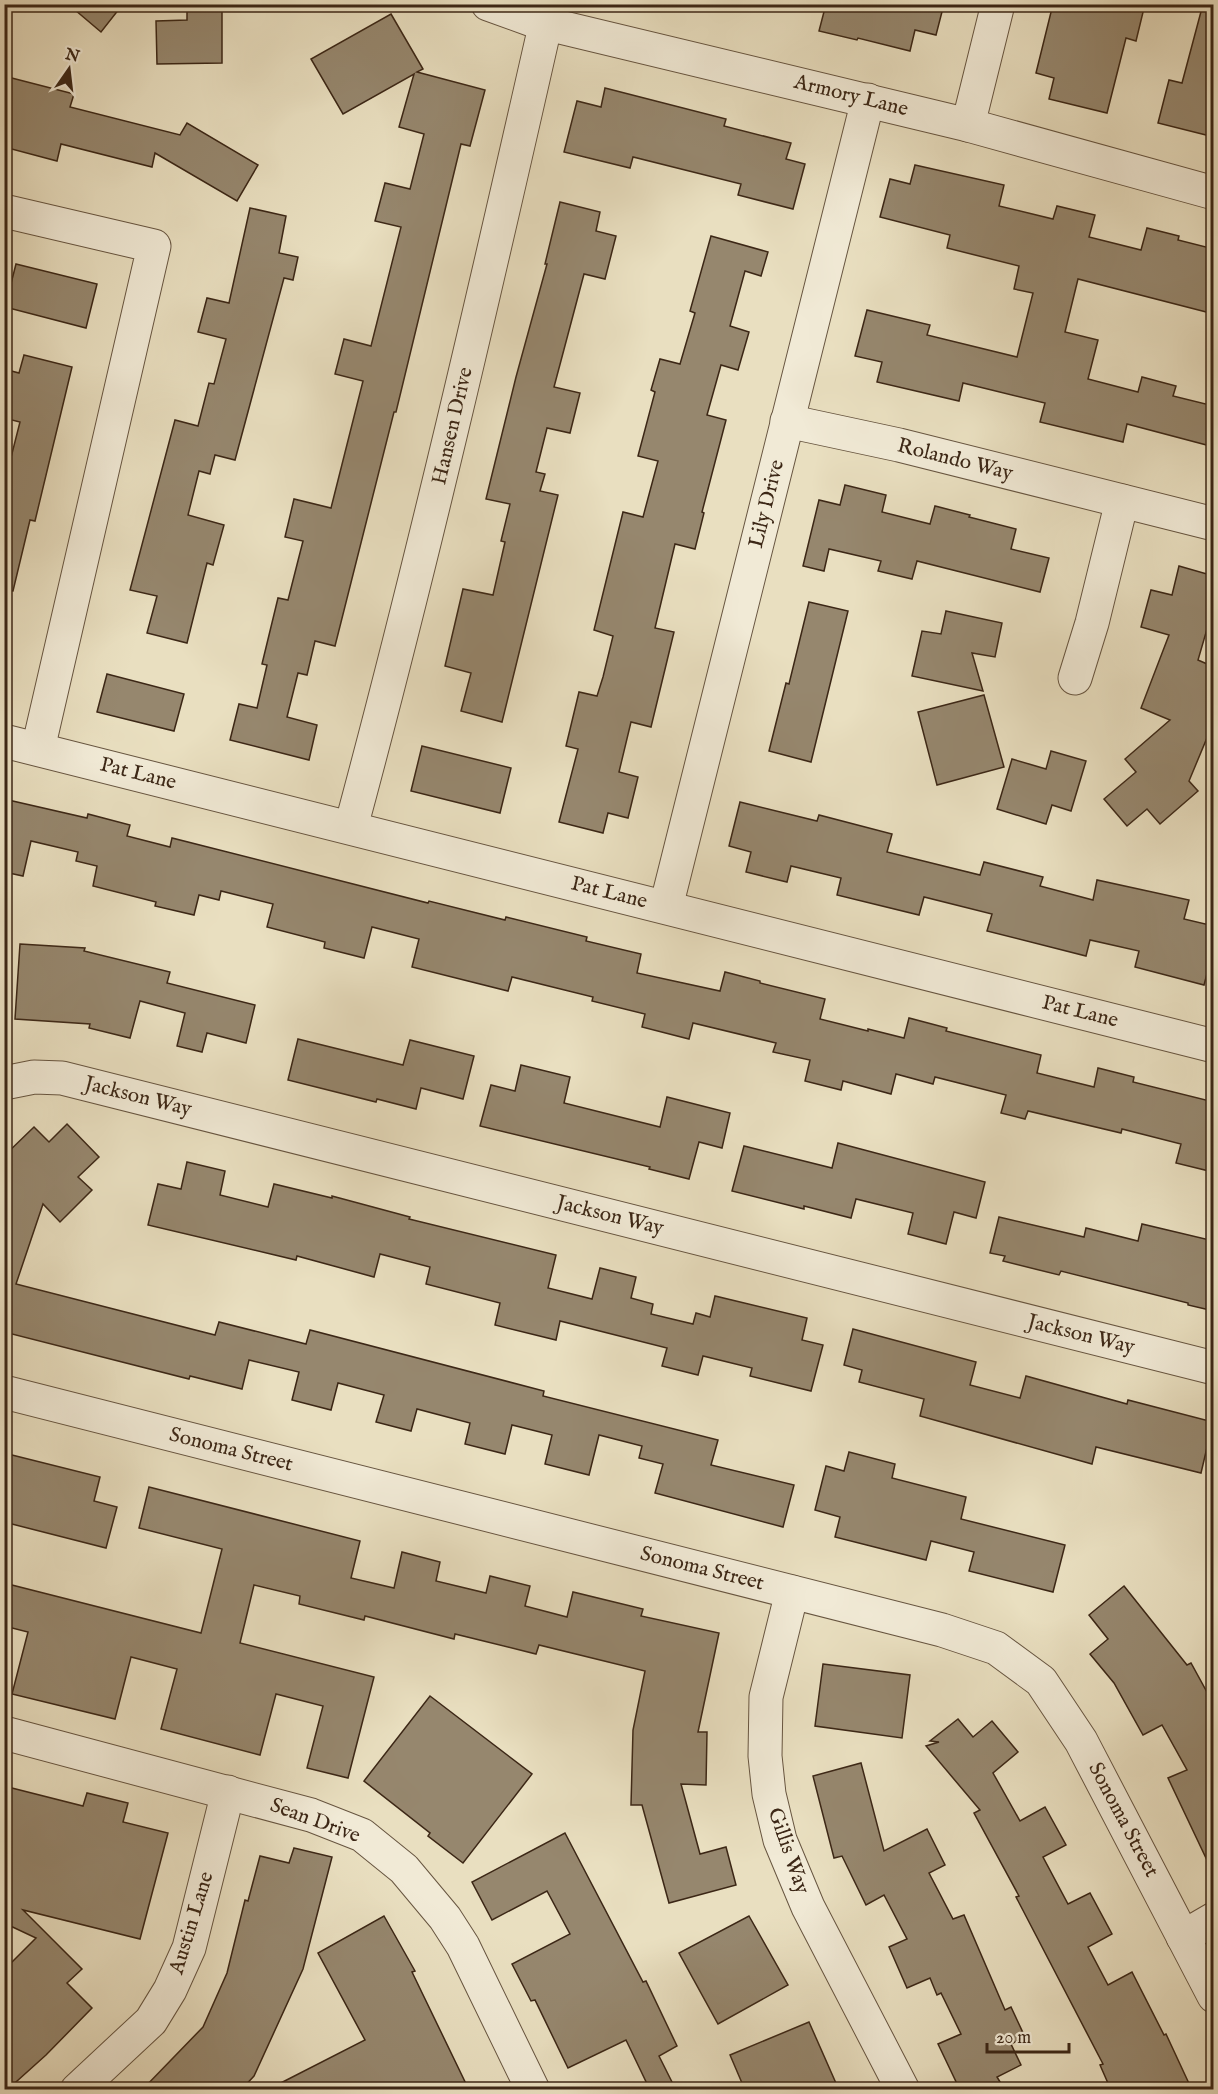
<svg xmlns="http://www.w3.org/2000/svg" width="1218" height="2094" font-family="'IM FELL English',serif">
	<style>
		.building { fill: #96876e; stroke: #3c2716; stroke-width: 1.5 }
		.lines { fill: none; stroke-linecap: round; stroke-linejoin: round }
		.minor-casing { stroke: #675540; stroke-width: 35 }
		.minor { stroke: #f1ead6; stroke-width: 33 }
		.labels { text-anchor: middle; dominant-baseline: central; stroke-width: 4.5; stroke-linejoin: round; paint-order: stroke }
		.street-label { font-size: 21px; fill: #3c2716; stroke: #f1ead6 }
	</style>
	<rect width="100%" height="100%" fill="#e9dfc0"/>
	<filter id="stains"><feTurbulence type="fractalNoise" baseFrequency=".00333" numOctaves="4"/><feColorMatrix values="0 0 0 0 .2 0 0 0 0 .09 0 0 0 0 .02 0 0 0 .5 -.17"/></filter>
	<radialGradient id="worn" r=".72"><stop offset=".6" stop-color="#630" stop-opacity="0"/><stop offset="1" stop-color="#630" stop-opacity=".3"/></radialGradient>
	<g class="building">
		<path d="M68,4H123L101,32Z"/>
		<path d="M187,4H222V63L157,64L156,21L187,20Z"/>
		<path d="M826,4H944L936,35L915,30L910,51L858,38L857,40L819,31Z"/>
		<path d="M1053,4H1145L1136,41L1126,38L1107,113L1049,99L1054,78L1036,73Z"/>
		<path d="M1203,4H1214V137L1158,123L1169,80L1182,83Z"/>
		<path d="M391,14L423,69L417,72L485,90L470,146L461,144L396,412H394L335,646L315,641L307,675L298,673L287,717L317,725L309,760L230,740L239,704L257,708L267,665L262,664L278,598L288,600L303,541L285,537L294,499L331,508L363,381L335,374L344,339L371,346L401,227L375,221L385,183L410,189L424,134L399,127L414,74L343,114L311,59Z"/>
		<path d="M4,76L74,94L70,107L180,135L187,123L258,165L237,201L155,153L152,167L61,144L57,161L4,147Z"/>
		<path d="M605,88L726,119L724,126L791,143L786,159L805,164L793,209L738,195L741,184L633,157L630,168L564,152L577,101L601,107Z"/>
		<path d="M915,165L1004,185L999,206L1053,219L1057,206L1095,215L1089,237L1141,250L1147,228L1179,236L1178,240L1214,249V314L1078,279L1065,332L1098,340L1088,379L1138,392L1142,377L1176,386L1173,396L1214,406V447L1127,424L1123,442L1040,422L1045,403L963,383L959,401L877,382L882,362L855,356L867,310L930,325L927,335L1017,357L1033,293L1014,289L1019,266L947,248L950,235L880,217L890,179L910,184Z"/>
		<path d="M560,202L600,212L596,231L616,236L605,279L584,274L554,387L580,393L570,433L547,428L536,472L545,474L540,491L558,495L502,722L461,711L471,673L445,666L463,589L493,595L505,542L501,541L510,504L486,499L516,377L547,264H545Z"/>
		<path d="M250,208L286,216L279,253L298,257L293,280L284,278L235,460L215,455L210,474L199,471L188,515L224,525L213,565L207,563L187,643L147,633L157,596L130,590L175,420L198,426L209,383L214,384L226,339L198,332L207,298L229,303Z"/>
		<path d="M711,236L768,252L761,276L745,271L730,326L749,332L738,370L721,365L707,415L726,420L702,512L704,513L695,549L675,544L655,628L674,632L651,727L631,722L619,772L638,777L628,818L608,813L603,833L559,822L578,749L566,746L579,692L597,696L603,677L613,636L594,630L623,512L643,517L658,461L638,456L655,392L651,390L660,359L680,364L695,313L690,311Z"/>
		<path d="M16,264L97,284L86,328L5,307Z"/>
		<path d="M24,355L72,367L35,521L30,520L13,591L4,590V485L20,422L4,418V369L19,373Z"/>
		<path d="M845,485L886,495L882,512L930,524L935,506L970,515L969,517L1016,529L1011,549L1049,558L1040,592L917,561L912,579L878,571L881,561L829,549L824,571L803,566L819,500L840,505Z"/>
		<path d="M1179,566L1214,576V605L1198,660L1214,667V721L1189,781L1198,791L1160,824L1147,809L1127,826L1104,799L1136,772L1125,759L1170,720L1141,708L1169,635L1141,627L1151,590L1172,595Z"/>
		<path d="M809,602L848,611L811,762L769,751L786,683L789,684Z"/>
		<path d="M946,611L1002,623L995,657L972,653L983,691L912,676L922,631L941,634Z"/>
		<path d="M107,674L184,694L174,731L97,712Z"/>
		<path d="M984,695L1004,767L937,785L918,712Z"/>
		<path d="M422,746L511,768L500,813L411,791Z"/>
		<path d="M1051,751L1086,761L1071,811L1052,805L1046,824L997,809L1012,759L1046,769Z"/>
		<path d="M4,799L87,818L88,814L130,825L127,836L170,847L172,838L428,903L429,901L505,920L506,917L587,937L586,941L641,954L637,973L720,991L725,972L760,981V983L825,999L820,1019L868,1031V1029L904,1038L909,1018L947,1028L946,1031L1041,1055L1037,1073L1094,1087L1098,1068L1134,1077L1133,1082L1214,1102V1153L1209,1171L1176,1163L1181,1144L1122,1129L1121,1133L1028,1111L1025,1119L1001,1113L1006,1095L935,1077L933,1084L896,1074L891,1094L843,1081L841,1090L805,1081L810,1060L773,1052L776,1043L693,1023L689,1039L642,1027L645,1014L592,1001L593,997L512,977L508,991L412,967L419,939L372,927L364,958L324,948L325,942L267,927L273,904L221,891L219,900L199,895L194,915L155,906L156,902L93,886L97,866L76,861L78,852L31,841L23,876L4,872Z"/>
		<path d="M740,802L817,821L819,815L892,834L887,852L980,875L984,862L1043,877L1040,886L1093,900L1097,880L1189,900L1184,919L1214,926V947L1204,985L1135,967L1139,951L1090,940L1086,956L987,931L992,914L924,897L919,915L837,895L841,878L791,866L787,882L746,872L751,852L729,846Z"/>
		<path d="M20,944L85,948L84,951L170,972L167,983L255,1005L246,1043L207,1033L202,1052L177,1046L185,1013L140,1001L130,1038L89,1028L90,1024L15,1019Z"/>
		<path d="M298,1039L403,1065L410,1040L474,1056L463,1099L421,1088L416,1109L377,1099L376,1102L288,1080Z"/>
		<path d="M521,1065L570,1077L564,1103L660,1127L667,1097L730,1113L722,1148L699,1142L689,1179L649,1169L650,1167L480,1126L491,1085L515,1091Z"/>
		<path d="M67,1124L99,1157L78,1177L92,1190L60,1222L43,1204L16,1284L215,1335L219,1322L306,1344L310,1330L544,1391L543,1396L718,1440L711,1465L794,1485L783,1527L655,1493L663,1464L639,1458L642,1446L599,1435L589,1475L545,1464L552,1435L512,1425L505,1454L465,1444L470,1423L417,1409L411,1431L376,1422L384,1395L338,1383L331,1410L292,1400L299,1372L249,1360L242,1389L190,1376L189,1379L4,1332V1156L34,1127L49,1142Z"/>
		<path d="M838,1143L985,1182L976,1218L954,1212L946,1244L908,1234L913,1213L856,1199L851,1218L804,1206V1209L732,1191L744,1146L832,1168Z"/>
		<path d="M187,1162L225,1171L220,1195L268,1207L274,1184L332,1198V1196L410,1217L409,1219L556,1255L548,1288L592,1299L600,1268L636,1277L631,1298L653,1304L651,1314L693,1324L696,1313L710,1317L715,1296L807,1318L802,1340L823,1345L811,1391L750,1376L752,1368L703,1356L698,1375L662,1366L667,1348L560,1321L556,1340L495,1325L500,1303L426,1284L430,1267L380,1254L374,1277L297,1256L296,1260L148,1225L158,1184L181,1189Z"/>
		<path d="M999,1217L1084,1237L1086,1228L1138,1241L1142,1224L1214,1241V1311L1188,1305V1303L1061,1271L1059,1275L1003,1261L1005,1256L990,1253Z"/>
		<path d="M853,1329L976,1362L970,1385L1020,1398L1026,1376L1127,1404L1128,1400L1213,1422L1201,1473L1096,1447L1092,1464L920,1416L924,1399L859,1382L862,1370L844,1365Z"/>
		<path d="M849,1452L895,1464L892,1478L966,1497L961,1519L1065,1545L1053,1592L969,1571L974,1552L931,1541L926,1560L835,1537L840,1517L815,1510L826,1466L844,1471Z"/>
		<path d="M4,1453L100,1477L94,1501L117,1507L106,1548L4,1522Z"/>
		<path d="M149,1487L360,1541L351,1578L394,1588L402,1552L440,1562L436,1581L486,1593L490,1576L530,1586L525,1606L567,1617L573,1592L643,1609L641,1616L719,1633L698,1732H707L706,1785L681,1784L700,1854L726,1847L736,1885L669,1903L642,1805H631L633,1730L645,1671L539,1645L536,1654L455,1634L454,1639L365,1616L364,1620L299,1604L300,1596L254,1585L240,1643L374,1677L348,1778L307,1768L323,1706L276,1694L260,1755L161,1729L177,1669L131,1657L115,1719L12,1694L28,1632L4,1626V1583L201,1633L222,1549L139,1528Z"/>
		<path d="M1124,1586L1187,1665L1191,1663L1214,1705V1875L1168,1778L1187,1770L1162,1725L1143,1735L1114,1683L1090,1654L1108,1639L1089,1615Z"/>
		<path d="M823,1664L910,1675L902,1738L815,1726Z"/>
		<path d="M430,1696L532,1774L463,1863L428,1836L430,1833L364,1781Z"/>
		<path d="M958,1719L973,1737L992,1721L1018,1752L993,1773L1020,1821L1045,1807L1066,1845L1043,1857L1068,1904L1090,1893L1112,1934L1088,1947L1108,1985L1132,1972L1164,2035L1166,2034L1192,2090H1111L1100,2065L1103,2064L1016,1897L1019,1896L974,1813L980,1810L926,1746L939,1742L930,1741Z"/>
		<path d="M861,1763L884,1851L927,1829L945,1865L929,1873L953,1919L964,1915L1005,2010L1011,2007L1025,2037L1011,2044L1021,2065L997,2077L1005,2090H960L938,2044L961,2034L941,1993L937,1995L930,1978L907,1988L889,1947L907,1939L884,1895L866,1905L842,1856L834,1858L813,1776Z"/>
		<path d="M4,1786L83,1806L87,1793L128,1803L123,1822L168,1833L140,1939L23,1910L82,1969L67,1983L92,2008L46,2055L7,2090H4V1970L36,1938L4,1923Z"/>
		<path d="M565,1833L643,1982L646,1981L677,2046L659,2056L676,2090H650L626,2040L568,2068L535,2000L531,2001L512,1964L570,1934L547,1891L492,1920L472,1882Z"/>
		<path d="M294,1848L332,1857L303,1969L254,2076L241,2090H142L203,2027L227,1973L245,1900L248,1901L260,1856L289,1863Z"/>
		<path d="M384,1916L415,1971L412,1972L469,2090H267L365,2040L318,1953Z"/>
		<path d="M749,1916L788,1985L718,2024L679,1953Z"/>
		<path d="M809,2022L839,2090H745L730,2055Z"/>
	</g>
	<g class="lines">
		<defs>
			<g id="minor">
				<path d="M488,4L535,21L968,125L1214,193"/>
				<path d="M968,125L998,4"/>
				<path d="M4,211L154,246L38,749"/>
				<path d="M787,421L899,445L1214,524"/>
				<path d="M1075,678L1092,623L1122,501"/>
				<path d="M4,741L1214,1046"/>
				<path d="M351,827C423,560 485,291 546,22"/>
				<path d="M666,907L868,100"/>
				<path d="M4,1083L34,1077L62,1078L1214,1368"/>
				<path d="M4,1392L942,1630L996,1648L1041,1681L1081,1741L1214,1996"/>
				<path d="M792,1592L766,1697L765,1756L769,1794L780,1840L808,1907L903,2090"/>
				<path d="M4,1733L311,1815L362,1835L404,1869L445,1918L463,1946L533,2090"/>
				<path d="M1183,1937L1214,1919"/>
				<path d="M77,2090L151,2021L170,1990L189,1948L228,1792"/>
			</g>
		</defs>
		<use href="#minor" class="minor-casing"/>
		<use href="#minor" class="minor"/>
	</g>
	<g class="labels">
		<g class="street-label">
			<text transform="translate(851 96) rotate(14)">Armory Lane</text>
			<text transform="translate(453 426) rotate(-77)">Hansen Drive</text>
			<text transform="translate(955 460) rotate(14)">Rolando Way</text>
			<text transform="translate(767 504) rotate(-76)">Lily Drive</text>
			<text transform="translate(138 774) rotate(14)">Pat Lane</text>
			<text transform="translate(609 893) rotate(14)">Pat Lane</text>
			<text transform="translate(1080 1012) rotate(14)">Pat Lane</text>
			<text transform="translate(138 1097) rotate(14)">Jackson Way</text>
			<text transform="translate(610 1216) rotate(14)">Jackson Way</text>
			<text transform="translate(1081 1335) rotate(14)">Jackson Way</text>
			<text transform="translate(231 1450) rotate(14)">Sonoma Street</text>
			<text transform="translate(702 1569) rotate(14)">Sonoma Street</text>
			<text transform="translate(1123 1820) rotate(62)">Sonoma Street</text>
			<text transform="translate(315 1821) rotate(20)">Sean Drive</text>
			<text transform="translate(788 1851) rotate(71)">Gillis Way</text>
			<text transform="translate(192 1923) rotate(-73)">Austin Lane</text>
		</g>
	</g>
	<rect width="1218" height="2094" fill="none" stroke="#e9dfc0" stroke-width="24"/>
	<rect x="6" y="6" width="1206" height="2082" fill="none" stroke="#3c2716" stroke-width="3"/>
	<rect x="12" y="12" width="1194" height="2070" fill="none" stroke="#3c2716" stroke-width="1.5"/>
	<g transform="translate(69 69) rotate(14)" stroke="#f1ead6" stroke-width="4.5" paint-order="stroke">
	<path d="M0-4.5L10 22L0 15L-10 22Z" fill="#3c2716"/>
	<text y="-9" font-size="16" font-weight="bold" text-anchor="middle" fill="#3c2716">N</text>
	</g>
	<path d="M987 2043v9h82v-9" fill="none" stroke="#3c2716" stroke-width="3"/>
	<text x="996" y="2043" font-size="18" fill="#3c2716" stroke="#f1ead6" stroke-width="4.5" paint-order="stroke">20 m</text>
	<rect width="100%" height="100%" filter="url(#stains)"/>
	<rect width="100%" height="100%" fill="url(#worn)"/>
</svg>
